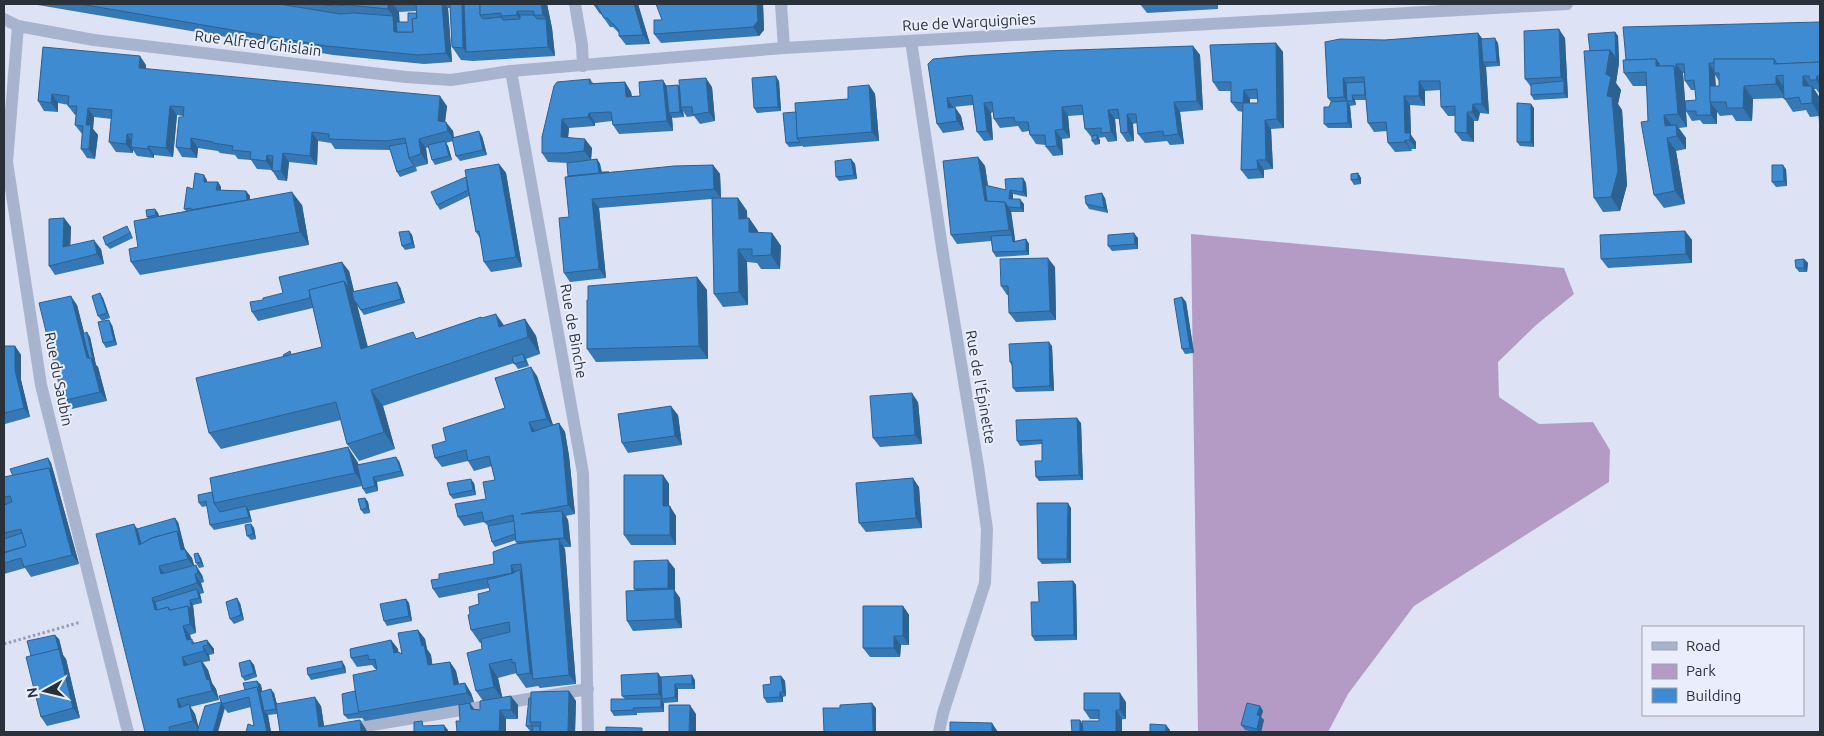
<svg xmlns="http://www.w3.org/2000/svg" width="1824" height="736" font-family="Ubuntu,sans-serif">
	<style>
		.green { fill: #b49bc6 }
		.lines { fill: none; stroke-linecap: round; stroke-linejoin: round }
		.path { stroke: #919fba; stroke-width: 3; stroke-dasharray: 2.5 2.5; stroke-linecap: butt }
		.minor { stroke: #a8b3ce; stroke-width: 12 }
		.wall { fill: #3678b4; fill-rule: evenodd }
		.shaded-wall { fill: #2c6192 }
		.building { fill: #3f8bd1; stroke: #2c6192; fill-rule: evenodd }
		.labels { text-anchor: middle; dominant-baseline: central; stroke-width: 4; stroke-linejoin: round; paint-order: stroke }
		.street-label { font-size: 15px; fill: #29313a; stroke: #eaeefc }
	</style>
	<rect width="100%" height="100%" fill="#dde3f5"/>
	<path class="green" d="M1191,234L1564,268L1574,294L1535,326L1498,362L1499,397L1539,424L1593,422L1610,450L1609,482L1414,606L1348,694L1328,732H1198Z"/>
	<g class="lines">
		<path class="path" d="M4,644L81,622"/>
		<g class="minor">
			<path d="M575,4L582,45L583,66"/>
			<path d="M781,4L784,48"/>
			<path d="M4,19L18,26L94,40L406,77L451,80L511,71L784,48L1567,4"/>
			<path d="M18,26L7,162L41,385L128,732"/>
			<path d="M911,41L943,254L978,466L987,529L985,583L943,713L939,732"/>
			<path d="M511,71L583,473L588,732"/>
			<path d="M348,729L588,689"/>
		</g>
	</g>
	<g class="wall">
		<path d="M32,4H547L552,28L555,56L473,61L461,60L452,47L450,8H448L452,62L424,64L333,55ZM416,11V13L408,22H399V12Z"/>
		<path d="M593,4H638L650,44L626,45L619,36V33L613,27H610L601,14H600Z"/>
		<path d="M763,4L764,30L759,36L661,43L654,34L662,20Z"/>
		<path d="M1140,4H1218V9L1147,13Z"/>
		<path d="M1266,4H1285L1267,5Z"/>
		<path d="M1820,22V93H1819L1816,89H1814L1820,98V132L1819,116L1810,117L1806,110L1793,112L1784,98L1753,99L1752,121H1736L1732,115L1720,116L1717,112V124H1703L1700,120L1692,121L1686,111L1687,127L1679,128L1686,138V149L1676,151L1685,204L1664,208L1654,195L1648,121L1647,86H1633L1624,73ZM1683,73H1684L1685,81L1691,90H1695L1696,100L1685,101ZM1715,75L1719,81V86H1716Z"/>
		<path d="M1615,32L1618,36L1619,63L1616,83L1621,90L1618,104L1622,110L1627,185L1620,211L1603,212L1594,198L1590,51Z"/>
		<path d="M1478,33L1482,39L1498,43L1500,66L1486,67L1489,114L1480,113L1478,121H1474V142L1462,141L1455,132V116H1448L1441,107V90L1425,91V106L1410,105L1411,135L1416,142V149H1411L1412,151L1395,152L1388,143L1387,131L1374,132L1368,123L1366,100H1355L1356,105L1350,106L1352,128H1328L1324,124L1331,102L1328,98L1325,42L1385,40Z"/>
		<path d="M1565,38L1568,98L1534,100L1531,95V87L1525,79Z"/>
		<path d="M1276,43L1283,52L1284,128L1271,129L1273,169L1264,170V178L1248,179L1241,170L1243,112L1238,111L1231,102V91H1219L1213,82ZM1250,99H1257L1258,103H1250Z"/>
		<path d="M1193,46L1200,55L1203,110L1180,112L1184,144L1170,145L1167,141L1145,143L1138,134L1137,123L1133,124L1134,141L1127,142L1121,133L1119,119H1115L1117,141L1108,142L1105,137L1098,138L1100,140V144L1095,145L1092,141V138L1085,129L1083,115L1068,116L1070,138L1062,139L1063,155L1053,156L1046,147V145L1036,144L1030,135L1029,131L1022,132L1018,126L1000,128L994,119L993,112L991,113L993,140L984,141L977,132L973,105L953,107L961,116L964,130L943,133L937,124L928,64Z"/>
		<path d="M43,47L146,65V69L447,106L445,122L453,131L454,137L482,136L487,155L460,161L456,156L453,141L446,143L448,146L452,160L435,165L432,160L429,147L426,148L428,164L416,167L417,171L400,177L397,172L390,150L335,149L331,143L318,141L317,165L289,162L287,181L278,180L272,170L257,169L251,160L238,159L235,155L220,153L218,151L198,148L197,158L182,157L176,147L183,116L177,115L173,157L154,155V158L137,156L133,150V153L116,152L109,142L112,119L94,117L93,129L98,135L95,159L87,158L81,149L82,134L75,125L76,115H75L68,106L69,105L58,103V112L44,111L38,101Z"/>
		<path d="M590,79L593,83L625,82L631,92L632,96H640L667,86L678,85L680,87H712L715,121L700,124L694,116L687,117L683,111L684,117L673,118L672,117L673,131L619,134L613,125L612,121L595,123V126L569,128L568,138L592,148L591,160L597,159L600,164L602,172H609L713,165L720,174L721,198H738L747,211V218H749L758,231V233H772L781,246L780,269H761L757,263L747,262L748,305L723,307L714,294L712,199L599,208L606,278L570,282L564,273L569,217L568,176L569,163L548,162L542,153V137Z"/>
		<path d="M779,81L781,111L757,113L754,108Z"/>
		<path d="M869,85L875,94L879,141L803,147V146L789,147L786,143L796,112L848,99Z"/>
		<path d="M1534,108V147L1520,146L1517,142Z"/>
		<path d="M978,157L985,166L988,186L1006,190L1023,178L1026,183L1027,197L1013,194V199L1024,204V212H1011L1015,241L1026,239L1029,244V255L996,257L993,252L991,241L957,244L951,235Z"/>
		<path d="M851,159L855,164L857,179L839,181L836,177Z"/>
		<path d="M499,164L506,173L522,267L491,272L484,262L480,238L476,232L469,196L440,210L437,205Z"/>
		<path d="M1786,169L1787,186L1776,187L1772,182Z"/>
		<path d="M1358,173L1361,178V184L1354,185L1351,180Z"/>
		<path d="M207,180V182H218L221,187V190L246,191L250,196V199L302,205L309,245L140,275L131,262L138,247L148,218L147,217L155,209L158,213L159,216L186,211L184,209L193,189Z"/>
		<path d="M1105,198L1108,213L1089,209L1086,204Z"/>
		<path d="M64,218L71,227L70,246L101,249L104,264L55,275L49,266Z"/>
		<path d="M130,231L133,238L110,249L106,245Z"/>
		<path d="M409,231L412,235L415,248L405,250L402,246Z"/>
		<path d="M1685,231L1692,240V263L1608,268L1601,259Z"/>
		<path d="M1138,238V249L1112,251L1108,246Z"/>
		<path d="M1804,259L1808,263L1807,272H1799L1796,268Z"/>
		<path d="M1055,267L1056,320L1016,322L1009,313V295H1007L1001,286Z"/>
		<path d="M349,271L354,291L400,287L405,303L364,315L357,305L368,347L418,338L481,317L482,318L504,326L525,319L536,336L540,354L526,359L529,366L518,369L514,363L383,406L395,449L359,461L347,444L341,420L221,449L209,433L292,354L322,347L313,308L258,321L252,312L263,300Z"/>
		<path d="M697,277L707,290L708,359L596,362L587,349Z"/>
		<path d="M100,293L103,298L110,318L102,321L98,316Z"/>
		<path d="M1182,297L1186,302L1194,353L1185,354L1182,349Z"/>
		<path d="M77,305L84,333L90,337L96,365L98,367L107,401L72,409L66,400L63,390L59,384Z"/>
		<path d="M112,325L117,345L106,348L103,343Z"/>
		<path d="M4,346H15L21,355V380L30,417L5,424L4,422Z"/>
		<path d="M1052,346L1054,391L1016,392L1013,388L1012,366L1010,362Z"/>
		<path d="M537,376L553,425L559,423L565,432L569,456L575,514L566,516L568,520L571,547H564L565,549L576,684L540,688L538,686L526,688L517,675V673L498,678L502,697L518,705V719H506V732H457L460,721L459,705L365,721L362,718L348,719L344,715L355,691L377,670V669H375L372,665L357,667L351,658L391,640L398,649V652L402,654L418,630L425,639L427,649L431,655L432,665L450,662L456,671L459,684L465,683L471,693L474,702L470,703L474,709L480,710L483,701L476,691L482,649L481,643H480L471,630L470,614L490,591L489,588L439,598L433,589L494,564L517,544L516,540L495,547L492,542L488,526L484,522L464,526L458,517L486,499L495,480L492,466L474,471L468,461L442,467L435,458L446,441L505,408Z"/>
		<path d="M918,402L922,444L880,447L873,438Z"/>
		<path d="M678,415L682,445L628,453L622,443Z"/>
		<path d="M1081,423L1083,480L1039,481L1036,477L1042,461V444L1020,446L1017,441Z"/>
		<path d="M48,458L51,463L55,477L79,564L31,577L25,568L4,574V477L13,476Z"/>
		<path d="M357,461L359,465L399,461L404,476L377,482L378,491L366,494L363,489L362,486L249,511L252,522L214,530L210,525L207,506L202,507L199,503Z"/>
		<path d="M663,475L669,484V506L676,516V545H631L624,535Z"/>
		<path d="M474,483L476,495L453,499L450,495Z"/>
		<path d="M919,487L922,528L866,532L859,523Z"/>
		<path d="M365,498L368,502L370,513L364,514L361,510Z"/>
		<path d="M1071,508V563L1042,564L1038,559Z"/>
		<path d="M178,522L185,549L192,558L194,566L202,575L204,582L201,583L204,593L200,594L202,603L193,605L196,633L190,635L191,639L195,643L207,640L214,649V654L209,655L210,661L203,662L208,670L212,683L216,689L219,700L190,707L195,714L199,728L221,702L245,690L257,681L261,685L262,691L274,693L277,704L321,706L324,726L366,729L280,732L277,714L268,715L271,732H246L254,726L251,707L228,713L224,708H225L198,731L191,732H145L137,529Z"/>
		<path d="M251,524L254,528L256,539L251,540L247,536Z"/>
		<path d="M198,553L201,558L204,567L199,568L196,563Z"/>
		<path d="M675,569V591L680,598L682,628L633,631L627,621L636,591L634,589Z"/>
		<path d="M1073,581L1076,585L1077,640L1035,641L1032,636L1039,602Z"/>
		<path d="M406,599L409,603L412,621L387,626L384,621Z"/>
		<path d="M240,603L244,620L234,624L230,619Z"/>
		<path d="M903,606L909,615V645H901L900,657H870L863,648Z"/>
		<path d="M59,639L63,655L66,659L80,718L47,726L41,717L31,656Z"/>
		<path d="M250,660L254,665L257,677L245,681L242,677Z"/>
		<path d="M345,666L346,673L311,680L308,675Z"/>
		<path d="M658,673L661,677L695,680V689H678V702L664,703V712L637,713V715L614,716L611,711L625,699L622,696Z"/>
		<path d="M781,676L785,681L786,696L783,697V702L767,703L764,698L771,684Z"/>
		<path d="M569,691L576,701L575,732H532L533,731H530L526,726L529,698Z"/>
		<path d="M1126,702V719L1082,723L1099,721V719H1090L1084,710Z"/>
		<path d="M1260,706L1263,711L1261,717L1264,720L1261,732H1254L1245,730L1241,725Z"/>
	</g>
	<g class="shaded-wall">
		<path d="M388,4H393L399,12L400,25L388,9Z"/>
		<path d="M442,4H445L448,8L452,62L446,53Z"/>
		<path d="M462,4H468L466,52L463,48Z"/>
		<path d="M541,4H547L552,28L555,56L548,47L546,19L543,15Z"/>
		<path d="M634,4H638L650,44L643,35Z"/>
		<path d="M757,4H763L764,30L759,36L753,27Z"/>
		<path d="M517,11L527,24L526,28L517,15Z"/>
		<path d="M393,16L400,25V36L394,32Z"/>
		<path d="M1559,29L1565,38L1568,98L1564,93V81L1561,77Z"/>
		<path d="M1615,32L1618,36L1619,63L1616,83L1621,90L1618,104L1622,110L1627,185L1620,211L1611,197L1606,74L1610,50Z"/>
		<path d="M1478,33L1485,42L1483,62L1486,67L1489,114L1482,104Z"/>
		<path d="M1495,38L1498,43L1500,66L1497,62Z"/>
		<path d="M1276,43L1283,52L1284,128L1277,119Z"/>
		<path d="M1193,46L1200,55L1203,110L1197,101Z"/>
		<path d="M140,56L146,65L145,77L139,68Z"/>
		<path d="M1656,59L1664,70L1656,66Z"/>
		<path d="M1709,63L1715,72L1714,73L1715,75L1716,102H1710L1717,111V124L1711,115Z"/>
		<path d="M1676,64L1683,73L1687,127L1678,114L1674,66Z"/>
		<path d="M776,76L779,81L781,111L778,107Z"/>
		<path d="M1776,76L1785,89V97L1776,84Z"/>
		<path d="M1803,76L1812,89V86L1820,98V116L1812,103L1803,86Z"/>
		<path d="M1817,76L1820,81V86L1816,80Z"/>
		<path d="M706,78L712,87L715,121L709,112Z"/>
		<path d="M1343,78L1349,87L1347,101L1344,97Z"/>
		<path d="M663,80L669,90V113L672,117L673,131L667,121Z"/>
		<path d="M1419,81L1425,91V106L1419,96Z"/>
		<path d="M625,82L631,92L633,106L626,97Z"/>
		<path d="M678,85L682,90L681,107L683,111L684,117L680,112Z"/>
		<path d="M869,85L875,94L879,141L872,132Z"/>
		<path d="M1744,86L1753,99L1752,121L1743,108Z"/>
		<path d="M1244,90L1250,99V112L1243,103Z"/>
		<path d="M52,94L58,103V112L51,103Z"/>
		<path d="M1352,95L1355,100L1356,105L1353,101Z"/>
		<path d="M440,96L447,106L444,130L438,121Z"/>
		<path d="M1404,96L1410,105L1411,135L1416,142V149L1405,133Z"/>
		<path d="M947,98L953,107L948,108Z"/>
		<path d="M1347,101L1350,106L1352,128L1348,123Z"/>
		<path d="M1174,102L1180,112L1184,144L1178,134Z"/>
		<path d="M984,103L991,113L993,140L987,131Z"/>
		<path d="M1473,104L1480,113L1478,121L1472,112Z"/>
		<path d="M1531,104L1534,108V147L1531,142Z"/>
		<path d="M170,106L177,115L173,157L166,148Z"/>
		<path d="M955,107L961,116L964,130L957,121Z"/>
		<path d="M1062,107L1068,116L1070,138L1063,129Z"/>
		<path d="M88,108L94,117L93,129L98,135L95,159L89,149L86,125Z"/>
		<path d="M1108,110L1115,119L1117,141L1111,132Z"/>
		<path d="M1467,112L1474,121V142L1467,133Z"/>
		<path d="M589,113L595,123V126L588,117Z"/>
		<path d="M1127,114L1133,124L1134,141L1128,132Z"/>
		<path d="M1664,115L1674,128L1665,126Z"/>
		<path d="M562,119L569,128L567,147L561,137Z"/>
		<path d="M1265,120L1271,129L1273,169L1266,160Z"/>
		<path d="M446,122L453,131L454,141L448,131Z"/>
		<path d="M1676,125L1686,138V149L1677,136Z"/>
		<path d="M1055,130L1062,139L1063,155L1057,146Z"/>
		<path d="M479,131L482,136L487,155L483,150Z"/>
		<path d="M312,132L318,141L317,165L310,156Z"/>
		<path d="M127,134L133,143L131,147L133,150V153L126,144Z"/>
		<path d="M1097,135L1100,140V144L1097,139Z"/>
		<path d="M191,138L198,148L197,158L191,149Z"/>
		<path d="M1667,138L1676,151L1685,204L1675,191Z"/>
		<path d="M419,139L426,148L428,164L421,154Z"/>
		<path d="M585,139L592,148L591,160L584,151Z"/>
		<path d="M1405,140L1411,149L1412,151L1405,142Z"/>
		<path d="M445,141L448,146L452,160L449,156Z"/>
		<path d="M148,146L154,155V158L148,149Z"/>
		<path d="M283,153L289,162L287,181L281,171Z"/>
		<path d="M267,155L274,165L273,170L266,161Z"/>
		<path d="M978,157L985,166L991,206L985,201Z"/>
		<path d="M597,159L600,164L602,177L599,172Z"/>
		<path d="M851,159L855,164L857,179L854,175Z"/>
		<path d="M1257,160L1264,170V178L1258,169Z"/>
		<path d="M499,164L506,173L522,267L516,257Z"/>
		<path d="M713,165L720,174L721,198L714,189Z"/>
		<path d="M1783,165L1786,169L1787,186L1784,181Z"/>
		<path d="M1358,173L1361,178V184L1358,179Z"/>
		<path d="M204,175L207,180V187L204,182Z"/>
		<path d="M1023,178L1026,183L1027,197L1023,192Z"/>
		<path d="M218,182L221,187L220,195L216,190Z"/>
		<path d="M1010,190L1013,194V202L1009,199Z"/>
		<path d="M246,191L250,196V207L247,202Z"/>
		<path d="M292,192L302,205L309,245L300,232Z"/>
		<path d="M1102,193L1105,198L1108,213L1104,208Z"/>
		<path d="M738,198L747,211L748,232L739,219Z"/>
		<path d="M592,199L599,208L606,278L599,269Z"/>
		<path d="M1020,199L1024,204V212L1021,208Z"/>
		<path d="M1005,202L1011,211L1015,239L1009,230Z"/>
		<path d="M155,209L158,213L160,220L156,215Z"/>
		<path d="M64,218L71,227L70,256L63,247Z"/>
		<path d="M749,218L758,231V246L749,232Z"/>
		<path d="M409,231L412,235L415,248L412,243Z"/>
		<path d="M1685,231L1692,240V263L1686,254Z"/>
		<path d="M772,233L781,246L780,269L771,255Z"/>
		<path d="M1134,233L1138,238V249L1135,244Z"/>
		<path d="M1012,235L1015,239L1016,246L1013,242Z"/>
		<path d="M1026,239L1029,244V255L1026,251Z"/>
		<path d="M94,240L101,249L104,264L97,254Z"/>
		<path d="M738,249L747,262L748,305L739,292Z"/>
		<path d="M1048,258L1055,267L1056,320L1050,311Z"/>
		<path d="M1804,259L1808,263L1807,272L1804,268Z"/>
		<path d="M342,262L349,271L372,366L361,349L344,281Z"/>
		<path d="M697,277L707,290L708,359L699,346Z"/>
		<path d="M397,282L400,287L405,303L401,299Z"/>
		<path d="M100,293L103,298L110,318L107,313Z"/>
		<path d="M71,296L77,305L92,363L87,358Z"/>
		<path d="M1182,297L1186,302L1194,353L1190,348Z"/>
		<path d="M496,314L508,331L511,344L499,327Z"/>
		<path d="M525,319L536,336L540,354L528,337Z"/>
		<path d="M109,320L112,325L117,345L114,341Z"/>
		<path d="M87,332L90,337L96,365L98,367L107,401L100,392L91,358Z"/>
		<path d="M1049,342L1052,346L1054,391L1050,386Z"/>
		<path d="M15,346L21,355V380L30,417L24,408L15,370Z"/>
		<path d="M523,354L526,359L529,366L525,361Z"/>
		<path d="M531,367L537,376L554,428L547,419Z"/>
		<path d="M371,390L383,406L395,449L384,432Z"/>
		<path d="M912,393L918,402L922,444L915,435Z"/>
		<path d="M671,406L678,415L682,445L675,436Z"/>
		<path d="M1077,418L1081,423L1083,480L1079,475Z"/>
		<path d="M529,422L535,431L532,432Z"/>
		<path d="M559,423L565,432L569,456L575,514L568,505Z"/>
		<path d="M348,447L357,461L364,486L355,473Z"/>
		<path d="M396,457L399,461L404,476L401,471Z"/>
		<path d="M48,458L51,463L55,477L79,564L72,555L49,468Z"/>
		<path d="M663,475L669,484V516L663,506Z"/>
		<path d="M373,477L377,482L378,491L375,486Z"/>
		<path d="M913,478L919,487L922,528L916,518Z"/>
		<path d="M471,479L474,483L476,495L473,490Z"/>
		<path d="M365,498L368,502L370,513L367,508Z"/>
		<path d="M1068,503L1071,508V563L1067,559Z"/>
		<path d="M246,506L249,510L252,522L249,517Z"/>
		<path d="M670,506L676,516V545L670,535Z"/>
		<path d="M562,511L568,520L571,547L564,538Z"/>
		<path d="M175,518L178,522L187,559L181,550L177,531Z"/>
		<path d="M134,524L140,533L144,548L139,545Z"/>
		<path d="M251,524L254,528L256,539L253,534Z"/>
		<path d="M559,539L565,549L576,684L569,675Z"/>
		<path d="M185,549L192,558L195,568L188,559Z"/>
		<path d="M198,553L201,558L204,567L201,562Z"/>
		<path d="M668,560L675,569V591L680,598L682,628L675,619L674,596L668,588Z"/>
		<path d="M196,565L202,575L204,582L198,573Z"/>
		<path d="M511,565L517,575L512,573Z"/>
		<path d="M159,566L165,575L161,574Z"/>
		<path d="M520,570L529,583L534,678L530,673Z"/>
		<path d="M195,574L201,583L204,593L197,583Z"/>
		<path d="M1073,581L1076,585L1077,640L1074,635Z"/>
		<path d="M197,589L200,594L202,603L199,598Z"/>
		<path d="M152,598L159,607L160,614L155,610Z"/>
		<path d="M237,598L240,603L244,620L241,615Z"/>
		<path d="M406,599L409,603L412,621L409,616Z"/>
		<path d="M190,600L193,605L196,633L190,624L188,606Z"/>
		<path d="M903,606L909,615V645L903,636Z"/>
		<path d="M183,626L190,635L194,650L187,640Z"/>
		<path d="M418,630L425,639L427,649L431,655L434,675L428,665L422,646Z"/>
		<path d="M55,635L59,639L63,655L66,659L80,718L73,708Z"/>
		<path d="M894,636L901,645L900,657L894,648Z"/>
		<path d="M207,640L214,649V654L208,645Z"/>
		<path d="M391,640L398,649L400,662L394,653Z"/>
		<path d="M203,646L209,655L210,661L204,651Z"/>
		<path d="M182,657L189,666H184Z"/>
		<path d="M250,660L254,665L257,677L254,673Z"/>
		<path d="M201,661L208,670L212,683L216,689L219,700L212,691L207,680Z"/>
		<path d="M342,661L345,666L346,673L343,668Z"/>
		<path d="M450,662L456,671L461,694L454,685Z"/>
		<path d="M489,664L498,678L503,700L494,687Z"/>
		<path d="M658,673L664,682L662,699L659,694Z"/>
		<path d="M692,675L695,680V689L692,684Z"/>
		<path d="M781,676L785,681L786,696L783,692Z"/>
		<path d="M257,681L261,685L266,710L264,711L268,715L271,732H267L257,687Z"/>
		<path d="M465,683L471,693L474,702L467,693Z"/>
		<path d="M675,684L678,689V702L675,697Z"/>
		<path d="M271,689L274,693L279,713L276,709Z"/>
		<path d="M569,691L576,701L575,732H568Z"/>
		<path d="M780,692L783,697V702L780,697Z"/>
		<path d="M1120,693L1126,702V719L1120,710Z"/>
		<path d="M511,696L518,705V719L511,710Z"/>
		<path d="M315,697L321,706L325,732L319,727Z"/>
		<path d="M177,699L184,709L179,708Z"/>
		<path d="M661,699L664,704V712L661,707Z"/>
		<path d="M221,702L225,708L218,732H213Z"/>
		<path d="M470,703L476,712L471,709Z"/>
		<path d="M872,703L876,708V732H873Z"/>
		<path d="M189,704L195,714L199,730L193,721Z"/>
		<path d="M690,705L696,714V732H689Z"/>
		<path d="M1260,706L1263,711L1261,717L1264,720L1261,732H1259L1257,729V715Z"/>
		<path d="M500,710L506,719V732H500L499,731Z"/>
		<path d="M1116,710L1122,719V732H1116Z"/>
		<path d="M360,720L366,729L367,732H361Z"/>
		<path d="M1080,720L1083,725V732H1080Z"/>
		<path d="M992,723L998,732H992Z"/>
		<path d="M444,725L448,730V732H445Z"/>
		<path d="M1166,725L1170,730V732H1166Z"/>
	</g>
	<g class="building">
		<path d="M80,4H279L340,14L354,13L393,16L394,32H413L412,19L417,18L416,4H442L446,53L418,55L326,46Z"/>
		<path d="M319,4H388V9L349,5L335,6Z"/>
		<path d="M450,4H462L463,48L452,47Z"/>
		<path d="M464,4H480V15L483,19L501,17L503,20L520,19V15H534L537,19H546L548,47L466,52Z"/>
		<path d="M480,4H541L543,15H534V11H517V15L501,16V13L480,15Z"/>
		<path d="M593,4H634L643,35L619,36V30L607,18H604L596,4L594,5Z"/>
		<path d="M656,4H757L758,21L753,27L654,34V20H662Z"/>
		<path d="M408,13H416L417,18L412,19L413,32H397L396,22H408Z"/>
		<path d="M1820,22V62L1777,64L1774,59H1714V63H1709L1711,115H1696V111H1686L1685,101L1696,100L1694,80L1685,81L1684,64H1676V70L1674,66H1659V63L1656,59L1626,60L1623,27Z"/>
		<path d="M1559,29L1561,77L1525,79L1524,31Z"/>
		<path d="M1615,32L1616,58L1610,50L1590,51L1588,34Z"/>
		<path d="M1478,33L1482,104H1473L1472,112H1467V133L1455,132V106L1441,107L1440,81H1419V96H1404L1405,133H1410V140H1405V142L1388,143L1386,122L1368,123L1364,77L1343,78L1344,97L1328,98L1325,42L1340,39L1385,40Z"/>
		<path d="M1495,38L1497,62H1483L1481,39Z"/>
		<path d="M1276,43L1277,119L1265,120L1266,160H1257L1258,169L1241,170L1243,103L1231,102V82H1213L1210,45ZM1257,89L1258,103H1243L1244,90Z"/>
		<path d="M1193,46L1197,101L1174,102L1178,134L1164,136L1163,131L1138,134L1136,114H1127L1128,132L1121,133L1118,109L1108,110L1111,132L1101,133V128L1085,129L1082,105L1062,107L1063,129L1055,130L1057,146L1046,147L1045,135H1030L1028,122H1015L1014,117L994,119L992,102L984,103L987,131L977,132L972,95L947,98L948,108L955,107L957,121L937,124L928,64L933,59L965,56L1045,51Z"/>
		<path d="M43,47L140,56L139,68L440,96L438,121L446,122L448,131L419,139L421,154L409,158L405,138L386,141L329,139V134L312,132L310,156L283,153L281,171H272L273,156L267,155L266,161L250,159L251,152L232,150L233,146L213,143V142L191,138V149L176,147L179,117H183L184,107L170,106L166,148L148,146V149L131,147L132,134H127L126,144L109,142L112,110L88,108L86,125H91L89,149H81L83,126L75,125L77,106H68L69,96L52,94L51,103L38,101Z"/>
		<path d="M1610,50L1606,74L1611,77L1607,96L1612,97L1618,171L1611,197L1594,198L1584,51Z"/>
		<path d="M1656,59V66H1674L1678,114L1664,115L1665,126L1676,125L1677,136L1667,138L1675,191L1654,195L1641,122L1648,121L1646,72L1624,73L1623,60Z"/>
		<path d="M1714,59H1774V64L1820,62V75L1817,76L1816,80H1810L1809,76H1803V86H1812V103L1801,104L1799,97L1784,99L1783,75L1776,76V84L1744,86L1743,108H1727L1726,102H1710V86H1719V73H1714Z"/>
		<path d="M776,76L778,107L754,108L752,78Z"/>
		<path d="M706,78L709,112L693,115L692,107H681L679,80Z"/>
		<path d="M590,79L589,84L625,82L626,97L640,96L639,82L663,80L667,121L613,125L611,112L589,113L588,117L562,119L561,137L585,139L584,151L566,153H542V137L554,86L557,82Z"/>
		<path d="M1564,81V93L1531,95V84Z"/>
		<path d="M1364,82L1365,95H1352L1353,101H1347L1348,123L1324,124V107H1329L1331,102L1347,101L1346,83Z"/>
		<path d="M678,85L680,112L669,113L666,86Z"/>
		<path d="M869,85L872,132L797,138L795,103L848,99V87Z"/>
		<path d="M1818,98H1820V131Z"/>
		<path d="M1517,103L1531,104V142H1517Z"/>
		<path d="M796,112L797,138L800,142L786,143L783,113Z"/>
		<path d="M479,131L483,150L456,156L452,138Z"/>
		<path d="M1097,135V139L1092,141V136Z"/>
		<path d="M445,141L449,156L432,160L428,145Z"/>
		<path d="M406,143L409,158L413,164L414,166L397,172L389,146Z"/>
		<path d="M978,157L985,201L1005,202L1009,230L951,235L943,161Z"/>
		<path d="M597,159L599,172H609L568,176L567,163Z"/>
		<path d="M851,159L854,175L836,177L835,161Z"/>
		<path d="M499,164L516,257L484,262L479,231L476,232L465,170Z"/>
		<path d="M713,165L714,189L592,199L599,269L564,273L559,218L569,217L565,177L674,166Z"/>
		<path d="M1772,165H1783L1784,181L1772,182Z"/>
		<path d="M195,173L204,175V182H218L216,190L246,191L247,200L190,210L191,208L184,209L187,187L193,189Z"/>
		<path d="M1358,173V179L1351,180V174Z"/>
		<path d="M466,177L468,190L437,205L431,192Z"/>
		<path d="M1023,178V192L1010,190L1009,197V199H1020L1021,208L1008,207L1005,202L987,201L985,185L1006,190L1005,179Z"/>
		<path d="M292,192L300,232L131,262L129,249L138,247L134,221Z"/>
		<path d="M1102,193L1104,208L1086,204L1085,196Z"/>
		<path d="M712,198H738L739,219L749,218V232L772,233L771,255L752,256V249H738L739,292L714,294Z"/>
		<path d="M155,209L156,215L147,217L146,210Z"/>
		<path d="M64,218L63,247L94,240L97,254L49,266V219Z"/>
		<path d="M127,226L130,233L106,245L103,237Z"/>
		<path d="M409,231L412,243L402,246L399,232Z"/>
		<path d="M1685,231L1686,254L1601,259L1600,235Z"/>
		<path d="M1134,233L1135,244L1108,246V235Z"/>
		<path d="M1012,235L1013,242L1026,239V251L993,252L991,236Z"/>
		<path d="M1048,258L1050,311L1009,313L1008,286H1001L1000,259Z"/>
		<path d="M1804,259V268H1796L1795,260Z"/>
		<path d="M342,262L349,288L344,281L309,290L310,298L252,312L250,302L263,300V298L283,293L279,277Z"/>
		<path d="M697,277L699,346L587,349V300H588V286Z"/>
		<path d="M344,281L361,349L413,332L416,339L481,317L482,318L496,314L499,327L525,319L528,337L371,390L384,432L347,444L336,402L209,433L196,378L322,347L309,290Z"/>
		<path d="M397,282L401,299L361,310L354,300L352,292Z"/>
		<path d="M100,293L107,313L98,316L92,296Z"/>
		<path d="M71,296L87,358H91L100,392L66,400L61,384H59L39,303Z"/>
		<path d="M1182,297L1190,348L1182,349L1174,299Z"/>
		<path d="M109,320L114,341L103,343L98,322Z"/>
		<path d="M87,332L93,360L91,358H89L83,334Z"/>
		<path d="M1049,342L1050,386L1013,388L1012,362H1010L1009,344Z"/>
		<path d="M4,346H15V370L24,408L4,413Z"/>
		<path d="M290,351L291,354L284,356L283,355Z"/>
		<path d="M523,354L525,361L514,364L512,357Z"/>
		<path d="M531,367L547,419L529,422L532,432L559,423L563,447L568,505L521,514L562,511L564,538L516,542L513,515L484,522L482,512L458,517L455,504L486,499L483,482L495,480L489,456L468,461L466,450L435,458L432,445L446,441L443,428L505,408L495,378Z"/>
		<path d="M912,393L915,435L873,438L870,396Z"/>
		<path d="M671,406L675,436L622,443L618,414Z"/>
		<path d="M1077,418L1079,475L1036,477L1035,461H1042V440L1017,441L1016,420Z"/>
		<path d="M348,447L355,473L214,503L210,478Z"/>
		<path d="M396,457L401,471L373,477L375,486L363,489L357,465Z"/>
		<path d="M48,458L52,472L49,468L13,476L10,469Z"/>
		<path d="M49,468L72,555L24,567L21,558L4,563V552V553L26,546L21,529L4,533V505L12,502L10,496L4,497V477Z"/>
		<path d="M624,475H663V506H670V535H624Z"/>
		<path d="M913,478L916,518L859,523L856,483Z"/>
		<path d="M471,479L473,490L450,495L447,483Z"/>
		<path d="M212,492L214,503L220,512L246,506L249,517L210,525L206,501L199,503L198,495Z"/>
		<path d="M365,498L367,508L361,510L358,499Z"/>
		<path d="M1037,503H1068L1067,559H1038Z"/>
		<path d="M175,518L180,536L177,531L152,538L141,544L137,529Z"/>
		<path d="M514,521L515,534L492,542L488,526Z"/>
		<path d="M134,524L139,545L152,538L177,531L181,550L185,549L188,559L159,566L161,574L196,565L198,573L195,574L197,583L152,598L155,610L168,607L169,610L188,606L190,624L183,626L187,640L192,639V644L207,640L208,645L203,646L204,651L182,657L184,666L201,661L207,680L209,679L212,691L177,699L179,708L189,704L193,721L169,727L170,732H145L96,534Z"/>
		<path d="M251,524L253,534L247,536L245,525Z"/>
		<path d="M22,533L26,546L5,552L4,548V539Z"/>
		<path d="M559,539L569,675L533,679L521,564L511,565L512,573L433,589L431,580L439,579V574L494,564L493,552L515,544Z"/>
		<path d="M198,553L201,562L196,563L194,554Z"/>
		<path d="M668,560V588L634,589V561Z"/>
		<path d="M520,570L530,673L517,675L515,662L512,663V659L489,664L494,687L476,691L467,653L482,649L481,639L510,632L509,622L471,630L468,615L470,614L469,607L479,604L478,594L490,591L487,580L514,573V572Z"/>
		<path d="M1073,581L1074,635L1032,636L1031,602H1039L1038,582Z"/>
		<path d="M197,589L199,598L190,600L191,610L188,606L170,610L168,607L157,610L155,602Z"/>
		<path d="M674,589L675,619L627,621L626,591Z"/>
		<path d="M237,598L241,615L230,619L226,602Z"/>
		<path d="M406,599L409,616L384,621L380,604Z"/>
		<path d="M863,606H903V636H894V648H863Z"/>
		<path d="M418,630L422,646L424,645L428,665L450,662L454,685L465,683L467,693L358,712L353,675L377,670L375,659L369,660L368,655L351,658L350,649L391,640L394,653L398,652L402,654L398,633Z"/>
		<path d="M55,635L59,650L31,656L27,641Z"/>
		<path d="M59,649L73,708L41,717L26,657Z"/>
		<path d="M250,660L254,673L242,677L239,663Z"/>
		<path d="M342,661L343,668L308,675L307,668Z"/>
		<path d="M658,673L659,694L622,696L621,675Z"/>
		<path d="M692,675V684H675V697L662,699L661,677Z"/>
		<path d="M781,676L783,692H780V697L764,698L763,685L771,684L770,677Z"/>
		<path d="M257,681L260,692L257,687L245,690L243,683Z"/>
		<path d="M257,687L267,732H246L248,724L254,726L249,697L222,704L219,696Z"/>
		<path d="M271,689L276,709L264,711L260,692Z"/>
		<path d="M355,691L359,713L344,715L342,694Z"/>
		<path d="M569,691L568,732H540L541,722H530L531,692Z"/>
		<path d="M1084,693H1120V710H1116V732H1083L1082,721H1099V710H1084Z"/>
		<path d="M511,696V710H500L499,731H480V732H457L456,721H460L459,705L470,703L471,709L480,710V701Z"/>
		<path d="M315,697L319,727L360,720L361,732H280L276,704Z"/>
		<path d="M529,698H531L530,722L533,726H526Z"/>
		<path d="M611,699H661V707L633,708L634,710L611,711Z"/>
		<path d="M221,702V704L213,732H197L205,706Z"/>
		<path d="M872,703L873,732H824L823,708H840V705Z"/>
		<path d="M1247,703L1260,706L1257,715L1260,716L1257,729L1241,725Z"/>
		<path d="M669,705H690L689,732H669Z"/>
		<path d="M1071,720H1080V732H1072Z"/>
		<path d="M422,721L423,726L444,725L445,732H414V722Z"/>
		<path d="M950,722L992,723V732H950Z"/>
		<path d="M1150,724L1166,725V732H1150Z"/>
		<path d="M533,726H540V732H532Z"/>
		<path d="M606,727L642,728V732H606Z"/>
	</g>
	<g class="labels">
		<g class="street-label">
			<text transform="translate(969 22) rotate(-3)">Rue de Warquignies</text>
			<text transform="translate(258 43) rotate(7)">Rue Alfred Ghislain</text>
			<text transform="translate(574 331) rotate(80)">Rue de Binche</text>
			<text transform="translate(59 379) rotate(79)">Rue du Saubin</text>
			<text transform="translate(981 387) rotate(80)">Rue de l'Épinette</text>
		</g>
	</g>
	<rect width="1824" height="736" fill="none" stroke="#29313a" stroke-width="10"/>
	<rect x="1642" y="626" width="162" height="90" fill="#eaeefc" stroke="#9da2ae"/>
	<rect x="1652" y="642" width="25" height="8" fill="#a8b3ce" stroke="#9da2ae"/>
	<text x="1686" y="651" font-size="15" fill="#29313a">Road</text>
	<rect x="1652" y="664" width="25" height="15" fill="#b49bc6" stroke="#9da2ae"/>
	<text x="1686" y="676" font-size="15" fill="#29313a">Park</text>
	<rect x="1652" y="688" width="25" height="15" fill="#3f8bd1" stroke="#9da2ae"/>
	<text x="1686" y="701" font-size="15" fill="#29313a">Building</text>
	<g transform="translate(45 691) rotate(262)" stroke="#eaeefc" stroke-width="4" paint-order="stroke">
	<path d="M0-4L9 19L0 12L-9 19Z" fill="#29313a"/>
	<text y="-8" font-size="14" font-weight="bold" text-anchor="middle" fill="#29313a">N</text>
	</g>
</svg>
